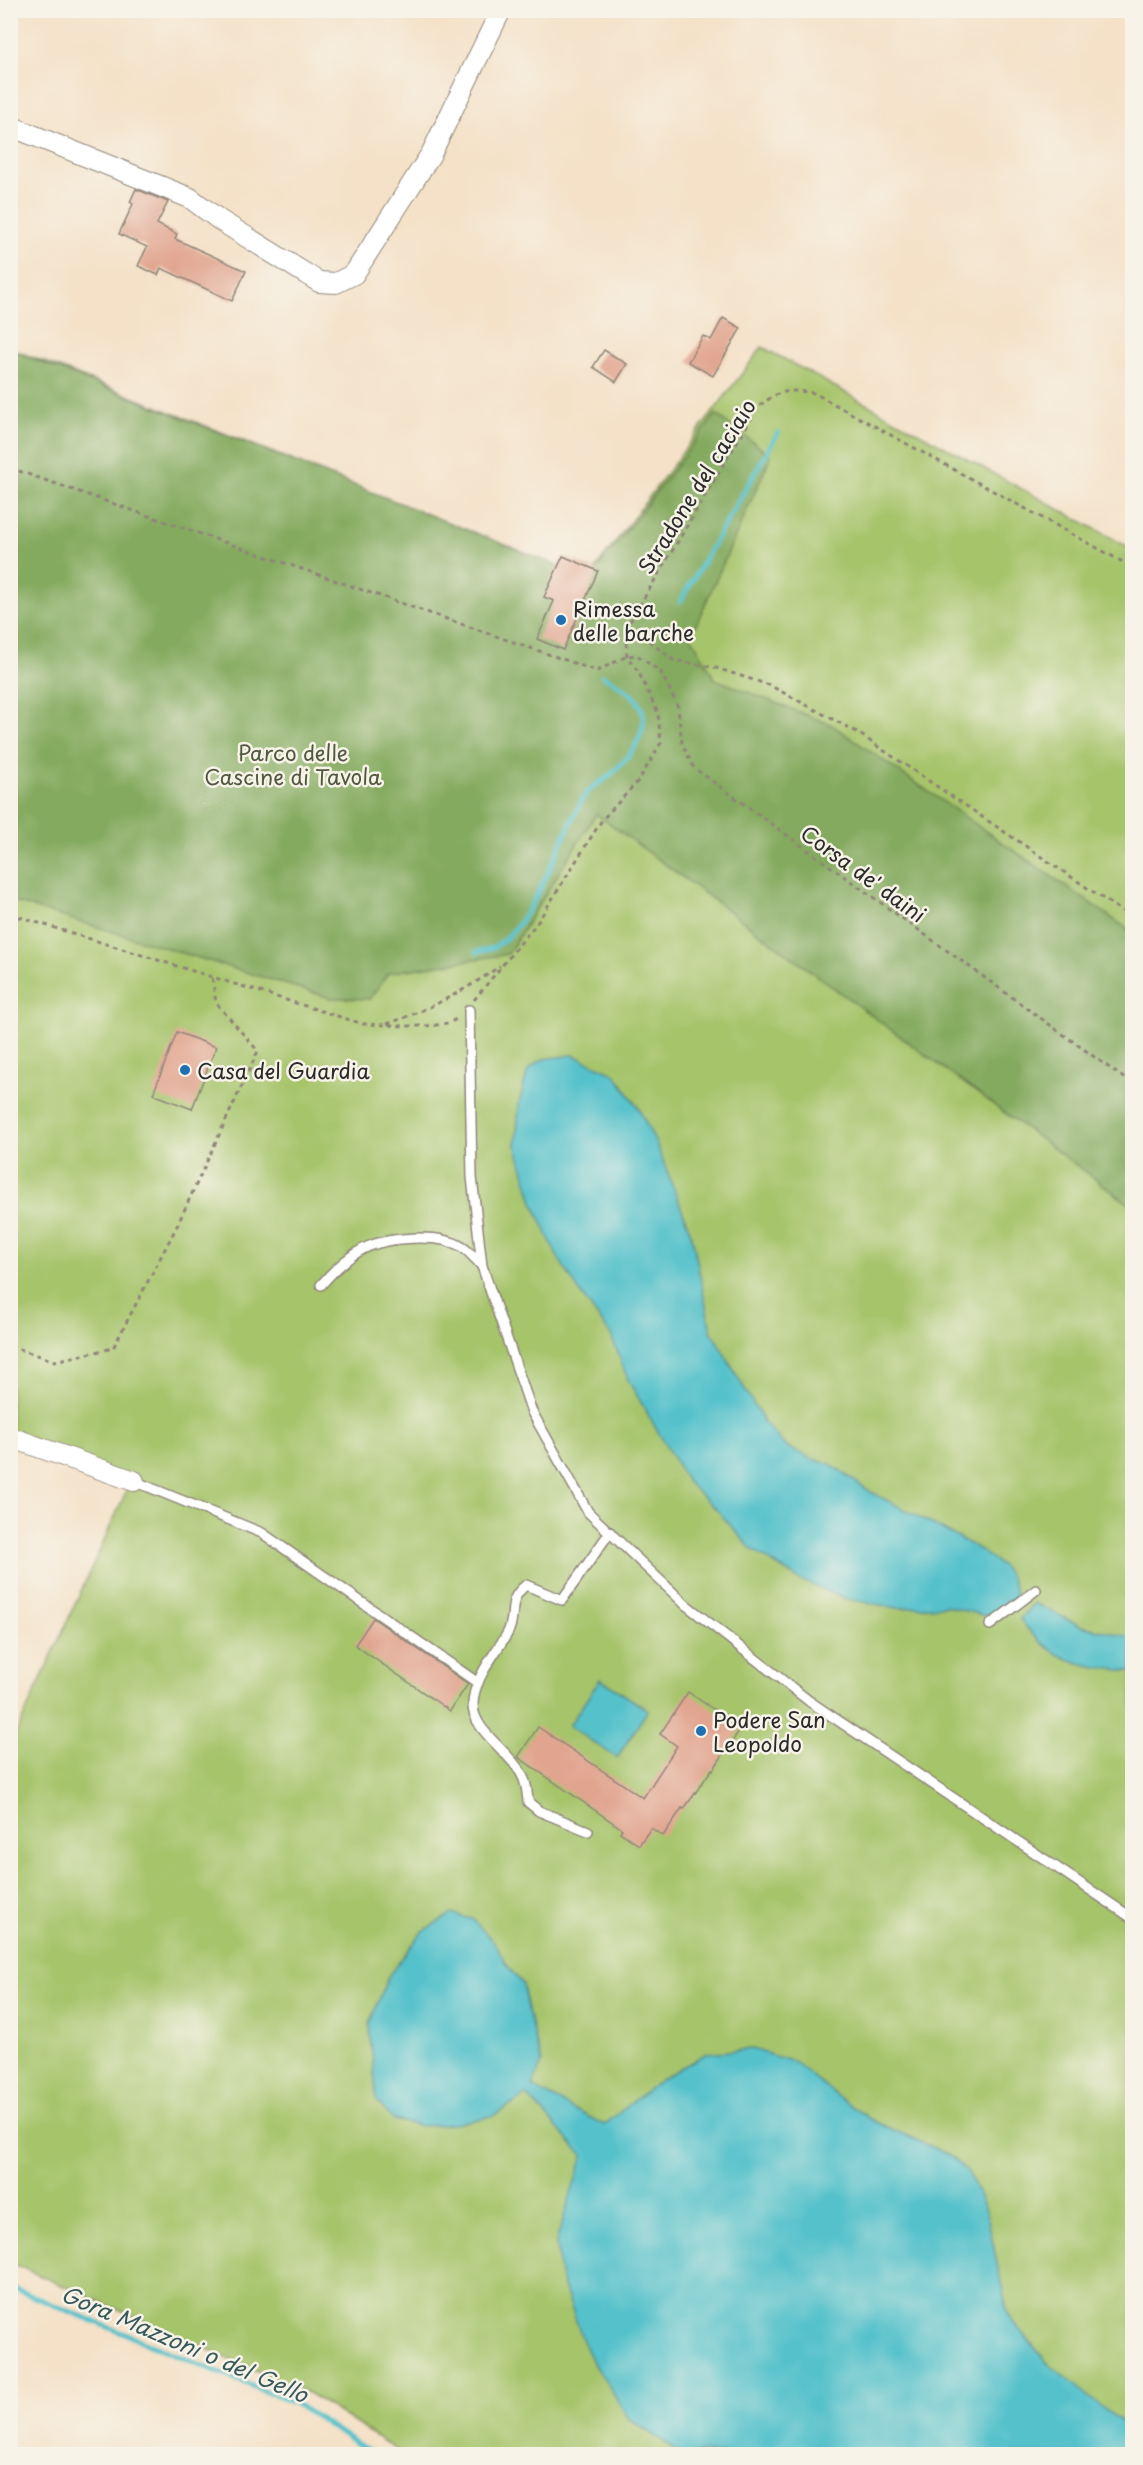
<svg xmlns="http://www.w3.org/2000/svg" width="1143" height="2465" font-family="'Playpen Sans',sans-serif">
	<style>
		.green { fill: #a6c46b; stroke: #68784b; stroke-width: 1.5 }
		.forest { fill: #84aa5f; stroke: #586a45; stroke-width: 1.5 }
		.water { fill: #54c1cb; stroke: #40767b; stroke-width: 1.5 }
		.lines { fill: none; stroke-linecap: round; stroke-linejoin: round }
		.stream { stroke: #54c1cb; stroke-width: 5 }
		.building { fill: #e1a48f }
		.service-casing { stroke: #908679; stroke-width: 12 }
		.minor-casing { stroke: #908679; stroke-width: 22 }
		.path { stroke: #908679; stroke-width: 3; stroke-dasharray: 4.5 4.5; stroke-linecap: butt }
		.service { stroke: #fff; stroke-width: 9 }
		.minor { stroke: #fff; stroke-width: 20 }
		.poi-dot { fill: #1f6fb2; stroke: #f7f3e8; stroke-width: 2 }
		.labels { text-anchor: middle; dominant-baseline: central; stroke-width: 5; stroke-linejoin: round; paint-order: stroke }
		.street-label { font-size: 21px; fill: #2b2b2b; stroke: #f7f3e8 }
		.poi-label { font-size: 21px; fill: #2b2b2b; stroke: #f7f3e8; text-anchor: start }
		.park-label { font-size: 21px; fill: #50593e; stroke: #f7f3e8 }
		.water-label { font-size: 22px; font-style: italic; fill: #37585b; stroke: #f7f3e8 }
	</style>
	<rect width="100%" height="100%" fill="#f7f3e8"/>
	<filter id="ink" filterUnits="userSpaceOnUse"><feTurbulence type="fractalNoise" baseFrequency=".0167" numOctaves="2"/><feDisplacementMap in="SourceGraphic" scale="12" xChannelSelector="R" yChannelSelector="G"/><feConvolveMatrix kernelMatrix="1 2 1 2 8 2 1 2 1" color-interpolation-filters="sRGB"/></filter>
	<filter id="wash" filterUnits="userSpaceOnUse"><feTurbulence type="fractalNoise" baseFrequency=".008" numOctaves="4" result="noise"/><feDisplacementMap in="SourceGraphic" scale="24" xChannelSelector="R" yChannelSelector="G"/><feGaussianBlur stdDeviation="1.35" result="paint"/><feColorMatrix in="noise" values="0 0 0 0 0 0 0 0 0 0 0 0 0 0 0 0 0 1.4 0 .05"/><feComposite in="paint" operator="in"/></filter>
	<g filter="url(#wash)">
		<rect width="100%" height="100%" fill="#f4e1c7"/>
		<path class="green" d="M762,347L1132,549V2454H403L310,2394L11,2263V1745L131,1481L11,1431L10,348L588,578Z"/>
		<path class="forest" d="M10,350L590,578L716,414L771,456L691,636L715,679L832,725L1132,932V1206L596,814L508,954L388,973L370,999L331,998L11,901Z"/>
		<g class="water">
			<path d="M573,1055L614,1073L638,1107L657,1145L692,1236L711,1331L764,1422L785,1446L812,1459L830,1464L871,1492L974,1546L1002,1566L1011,1578L1016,1594L1012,1607L998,1615H982L946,1606L898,1608L846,1599L800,1580L751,1549L719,1512L687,1482L628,1380L611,1335L583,1297L557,1256L534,1205L516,1145L519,1103L528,1070L543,1059Z"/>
			<path d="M1034,1603L1081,1626L1132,1637V1671C1083,1667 1051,1662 1020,1619Z"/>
			<path d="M600,1679L648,1710L617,1758L569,1726Z"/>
			<path d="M451,1914L472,1919L496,1944L507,1966L523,1984L531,2024L542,2063L532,2087L604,2125L661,2079L707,2053L752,2049L795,2062L836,2095L872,2120L947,2154L968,2172L986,2210L1008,2316L1046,2361L1109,2413L1132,2428V2454H682L629,2419L587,2352L560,2275L556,2242L583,2156L527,2095L493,2116L455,2124L421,2126L393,2120L377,2101L369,2024L389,1975L423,1931Z"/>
		</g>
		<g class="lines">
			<g class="stream">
				<path d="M680,602L778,433"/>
				<path d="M476,952C482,951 489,950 494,947C534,925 561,835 585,795C590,787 600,783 607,778C622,765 639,746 643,726C648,700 622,686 603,676"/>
				<path d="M10,2287L296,2404L373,2454"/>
			</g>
		</g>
		<g id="blocks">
			<g class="building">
				<path d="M136,189L168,202L157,224L177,234L175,239L246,271L232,301L161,268L158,275L138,266L147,247L119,234L133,204L130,202Z"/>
				<path d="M723,318L741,328L713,376L688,362L703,336L711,340Z"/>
				<path d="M604,350L627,364L616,382L593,367Z"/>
				<path d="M563,556L598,571L563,650L537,639L554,601L544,597Z"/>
				<path d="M177,1032L216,1047L192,1109L153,1094Z"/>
				<path d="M373,1618L468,1684L450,1711L355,1645Z"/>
				<path d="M688,1692L741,1728L713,1770L712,1769L684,1809L682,1808L663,1836L651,1828L639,1845L620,1832L622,1829L518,1757L538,1727L643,1798L677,1746L660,1734Z"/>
			</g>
		</g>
	</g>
	<g filter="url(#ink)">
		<use href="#blocks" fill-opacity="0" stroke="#908679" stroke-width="1.5"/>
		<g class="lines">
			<defs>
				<g id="service">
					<path d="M469,1010L472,1177L482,1266L532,1412L588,1512L685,1604L809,1701L1132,1918"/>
					<path d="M321,1285C333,1271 346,1258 363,1249C386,1237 439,1233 462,1247C469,1251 476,1260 482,1266"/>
					<path d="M134,1481L262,1533L478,1683"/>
					<path d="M990,1625L1036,1590"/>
					<path d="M588,1831L539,1811L528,1802C527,1792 527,1784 522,1775C510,1751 472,1731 473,1704C473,1680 495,1654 507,1634C518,1615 505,1601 526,1585L562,1600L610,1532"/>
				</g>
				<g id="minor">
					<path d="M10,126L190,198L221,221L319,282L336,283L354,274L431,154L501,10"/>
					<path d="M10,1437L134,1481"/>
				</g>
			</defs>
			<use href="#service" class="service-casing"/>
			<use href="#minor" class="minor-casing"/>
			<g class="path">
				<path d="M10,468L597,671L627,656L637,655L661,672L678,707L682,743L694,768L1132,1084"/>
				<path d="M625,630L644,637L673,660L716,668L769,685L855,731L1132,918"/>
				<path d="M10,914L363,1024C383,1024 440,1031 456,1019"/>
				<path d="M474,1000L537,923L602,820L639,780L661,743L658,713L639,673L627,656L625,630L758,407C779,390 787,389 814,393L1132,567"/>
				<path d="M387,1024C430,1009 463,992 500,966"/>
				<path d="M10,1346L55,1361L113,1348L176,1228L258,1051L216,1003L212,977"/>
			</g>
			<use href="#service" class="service"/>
			<use href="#minor" class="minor"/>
		</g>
	</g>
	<g class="poi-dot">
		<circle cx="561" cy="620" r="6"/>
		<circle cx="185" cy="1070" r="6"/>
		<circle cx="701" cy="1731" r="6"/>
	</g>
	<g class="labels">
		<g class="street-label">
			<text transform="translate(696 486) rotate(-58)">Stradone del caciaio</text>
			<text transform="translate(864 873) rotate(36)">Corsa de' daini</text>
		</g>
		<g class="poi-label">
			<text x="573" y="608">Rimessa<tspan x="573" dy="24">delle barche</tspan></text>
			<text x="197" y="1070">Casa del Guardia</text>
			<text x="713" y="1719">Podere San<tspan x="713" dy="24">Leopoldo</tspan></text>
		</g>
		<g class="park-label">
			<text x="293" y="752">Parco delle<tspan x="293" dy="24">Cascine di Tavola</tspan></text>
		</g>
		<g class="water-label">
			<text transform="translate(185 2343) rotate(23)">Gora Mazzoni o del Gello</text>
		</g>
	</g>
	<rect width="1143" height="2465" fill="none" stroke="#f7f3e8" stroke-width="36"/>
</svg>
